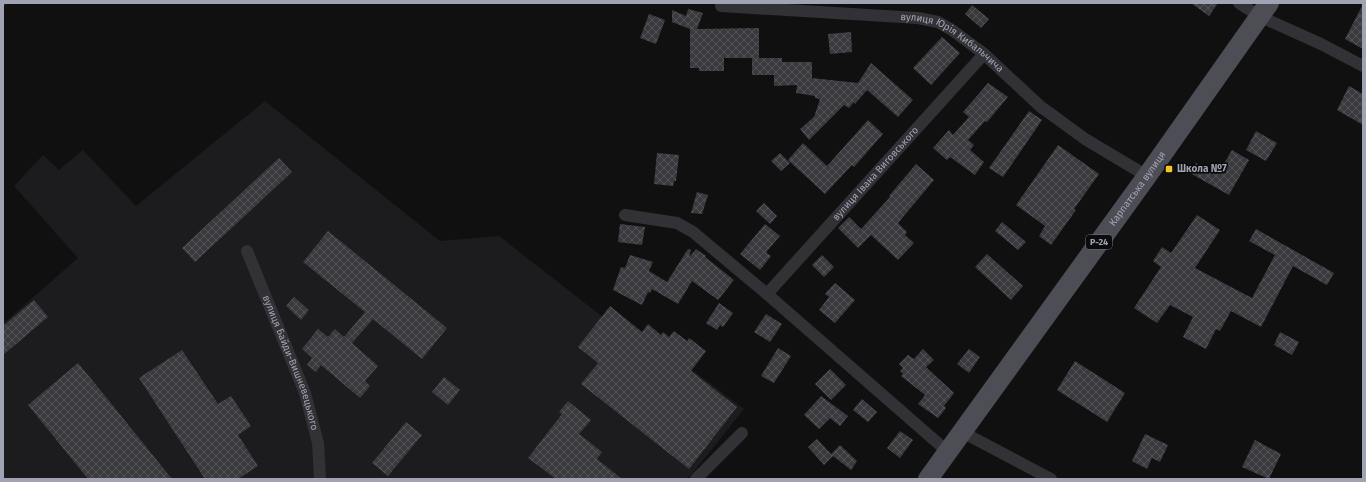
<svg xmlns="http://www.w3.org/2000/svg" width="1366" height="482" font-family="'Fira Sans',sans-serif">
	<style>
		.built { fill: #1c1c1e }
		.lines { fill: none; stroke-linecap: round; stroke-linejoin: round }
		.stream { stroke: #262d35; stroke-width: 4 }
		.building { fill: url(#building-cross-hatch) }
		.street { stroke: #313136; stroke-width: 12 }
		.primary { stroke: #4d4d55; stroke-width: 20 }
		.poi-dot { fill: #f4c625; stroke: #0b0b0c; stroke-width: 1.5 }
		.labels { text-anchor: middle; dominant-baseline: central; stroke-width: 3.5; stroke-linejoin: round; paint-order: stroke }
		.shield { fill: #0b0b0c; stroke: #737680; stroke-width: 1 }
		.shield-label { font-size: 9px; font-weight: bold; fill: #a0a4b2 }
		.street-label { font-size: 10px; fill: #a0a4b2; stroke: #0b0b0c }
		.poi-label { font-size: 10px; font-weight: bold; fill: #a0a4b2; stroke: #0b0b0c; text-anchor: start }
	</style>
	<defs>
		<pattern id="building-cross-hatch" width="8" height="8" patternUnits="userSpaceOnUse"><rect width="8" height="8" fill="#3a3a3e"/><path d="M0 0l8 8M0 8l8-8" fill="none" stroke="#535458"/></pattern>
	</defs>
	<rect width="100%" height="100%" fill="#101011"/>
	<path class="built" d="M265,101L440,241L499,236L631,339L642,332L744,409L692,474L686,479H3V321L5,322L78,258L14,186L43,155L59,170L83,150L136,206Z"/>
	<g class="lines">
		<path class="stream" d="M3,4L4,3"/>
	</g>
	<g class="building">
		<path d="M1191,3H1218L1209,16Z"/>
		<path d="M1363,4V49L1345,39Z"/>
		<path d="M972,5L989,19L981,28L965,14Z"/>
		<path d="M688,9L703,13L697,29L759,28V58H782V62H812V78L858,83L871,63L913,100L898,117L867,90L855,104L854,102L849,108L844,105L809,140L800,129L814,117L820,99L815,98V96L796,93L797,85L774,86V75H752V58H757H724V71H699V68H690V29L672,22V10L686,16Z"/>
		<path d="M649,14L665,20L656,44L640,38Z"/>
		<path d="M851,32L852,52L830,54L828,34Z"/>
		<path d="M942,37L960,53L931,85L913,68Z"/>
		<path d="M988,83L1008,97L987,122L985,121L968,140L974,145L970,150L984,162L975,175L950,157L947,160L933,148L949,130L953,135L969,117L963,112Z"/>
		<path d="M1349,86L1363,94V125L1337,110Z"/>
		<path d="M1029,111L1042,120L1003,177L989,168Z"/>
		<path d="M868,120L883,134L854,167L852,165L825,194L788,160L803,143L827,166Z"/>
		<path d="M1256,131L1277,143L1266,161L1246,150Z"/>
		<path d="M1058,145L1099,174L1074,209L1076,210L1051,245L1039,236L1045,226L1016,205Z"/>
		<path d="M1232,150L1249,160L1229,195L1190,173L1196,163L1213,174L1217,167L1221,169Z"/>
		<path d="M657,153L679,155L676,181H674L673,186L654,184Z"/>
		<path d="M780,153L790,163L781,171L771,161Z"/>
		<path d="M279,158L292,172L195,262L182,248Z"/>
		<path d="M916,164L934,180L898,223L907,232L905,235L914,243L898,260L871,235L858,248L838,228L849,217L861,229L890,197L889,196Z"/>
		<path d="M697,192L708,195L702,214L691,213Z"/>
		<path d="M764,203L777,216L770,224L756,211Z"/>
		<path d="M1197,215L1220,230L1195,268L1252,298L1275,255L1249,241L1256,229L1334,273L1327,285L1293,266L1261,327L1231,311L1220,331L1216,329L1206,349L1183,337L1193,317L1170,305L1157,323L1134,308L1161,267L1153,261L1162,247L1171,253Z"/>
		<path d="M1002,222L1026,242L1018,250L995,231Z"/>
		<path d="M620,224L645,227L642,245L618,242Z"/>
		<path d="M765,224L780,236L767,251V253L771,256L760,270L740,254Z"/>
		<path d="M328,231L447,328L422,359L373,319L352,343L378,366L365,381L370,386L360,398L321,365L316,372L307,365L312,358L302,349L318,329L328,337L335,329L344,337L365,312L303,262Z"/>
		<path d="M688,249L691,250L689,257L696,249L706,256L705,257L734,280L718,300L692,281L678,304L652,289L650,293L648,292L642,305L613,290L621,267L625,268L630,255L653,262L649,271L667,282Z"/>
		<path d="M987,254L1023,286L1011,300L975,267Z"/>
		<path d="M822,255L834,267L824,277L812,265Z"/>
		<path d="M835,283L855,300L835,323L819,310L829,297L825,294Z"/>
		<path d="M294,297L309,310L301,320L286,306Z"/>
		<path d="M34,300L48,317L3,355V326Z"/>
		<path d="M719,303L733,313L723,327L720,325L717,330L706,323Z"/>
		<path d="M610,306L642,332L648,324L661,335L663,332L669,337L674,331L687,341L689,338L706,351L691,371L737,407L689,469L581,384L598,363L578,347Z"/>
		<path d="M766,314L782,324L770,342L754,332Z"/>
		<path d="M1280,332L1299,342L1292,355L1274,345Z"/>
		<path d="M778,348L791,356L774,383L761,376Z"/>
		<path d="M923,349L934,360L926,367L954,393L944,406L946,408L938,418L918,404L925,395L901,376L903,374L900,371L903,368L899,364L908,355L914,359Z"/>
		<path d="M969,349L980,357L969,373L957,364Z"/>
		<path d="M182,350L218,404L231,396L251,426L238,435L258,466L238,479H205L139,378Z"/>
		<path d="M1075,361L1125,393L1107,422L1057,390Z"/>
		<path d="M78,363L97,386L172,479H88L46,427L28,405Z"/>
		<path d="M830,369L846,385L831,400L815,384Z"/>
		<path d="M444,377L460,390L448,405L432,392Z"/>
		<path d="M821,396L848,416L840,426L830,418L819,429L804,415Z"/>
		<path d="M862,399L877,412L868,422L853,410Z"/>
		<path d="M568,401L591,420L579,434L602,452L597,459L622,479H556L528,458L562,414L559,412Z"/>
		<path d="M406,422L422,435L388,476L372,463Z"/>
		<path d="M900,431L913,440L900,458L887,448Z"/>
		<path d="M1145,434L1168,445L1160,462L1152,458L1147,469L1132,461Z"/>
		<path d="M817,439L831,454L840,445L857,461L851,470L833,456L824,465L808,447Z"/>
		<path d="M1255,440L1281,454L1269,479L1242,467Z"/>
	</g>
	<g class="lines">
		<g class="street">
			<path d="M1239,3L1259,16L1321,44L1363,66"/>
			<path id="s1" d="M721,6L918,18L938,22L952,30L983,53L1041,107L1055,117L1085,139L1147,176"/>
			<path d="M625,215L677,223L693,232L767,294L948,452"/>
			<path id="s2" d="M247,251L305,393L318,443L320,479"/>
			<path id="s3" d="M767,294L984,54"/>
			<path d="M962,432L1051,479"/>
			<path d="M696,479L742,433"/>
		</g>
		<path class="primary" id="s4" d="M928,479L1147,176L1269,3"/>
	</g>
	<rect class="poi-dot" x="1165" y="165" width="8" height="8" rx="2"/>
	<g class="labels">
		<rect class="shield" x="1086" y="235" width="26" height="14" rx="3"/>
		<g class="shield-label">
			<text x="1099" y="242">Р-24</text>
		</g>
		<g class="street-label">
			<text stroke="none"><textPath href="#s1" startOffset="239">вулиця Юрія Кибальчича</textPath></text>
			<text stroke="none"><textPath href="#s3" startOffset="162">вулиця Івана Виговського</textPath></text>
			<text stroke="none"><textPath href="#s4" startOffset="358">Карпатська вулиця</textPath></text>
			<text stroke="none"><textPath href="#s2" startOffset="120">вулиця Байди-Вишневецького</textPath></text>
		</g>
		<g class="poi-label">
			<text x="1177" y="169">Школа №7</text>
		</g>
	</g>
	<rect width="1366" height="482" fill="none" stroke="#a0a4b2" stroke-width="8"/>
</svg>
